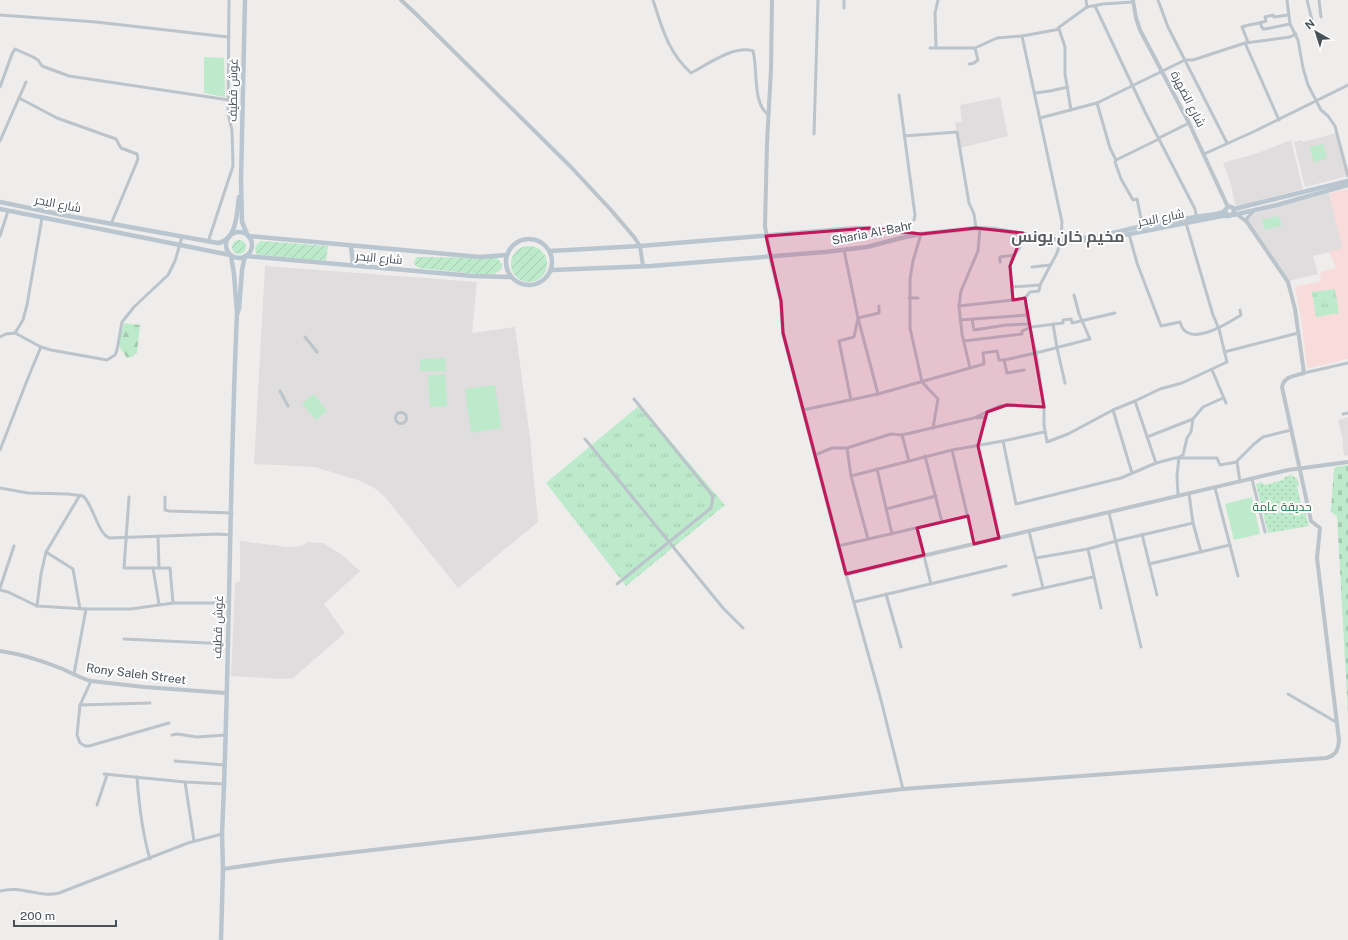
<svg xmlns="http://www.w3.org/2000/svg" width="1348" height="940" font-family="'Public Sans',Cairo,sans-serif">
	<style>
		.education { fill: #dfdddd }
		.medical { fill: #f8dcdc }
		.grass { fill: url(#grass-tufts) }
		.forest { fill: url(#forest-firs) }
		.cemetery { fill: url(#cemetery-stones) }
		.park { fill: url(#park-dots) }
		.garden { fill: url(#garden-furrows) }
		.pitch { fill: #bceaca }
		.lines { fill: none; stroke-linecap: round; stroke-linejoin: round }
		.minor { stroke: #bbc4ca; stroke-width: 3 }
		.tertiary { stroke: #bbc4ca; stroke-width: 4 }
		.secondary { stroke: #bac6cf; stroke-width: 4.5 }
		.marked { fill: #c2185b; fill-opacity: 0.2; stroke: #c2185b; stroke-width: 3; stroke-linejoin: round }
		.labels { text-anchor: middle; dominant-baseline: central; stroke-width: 4; stroke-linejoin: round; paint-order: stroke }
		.street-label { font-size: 12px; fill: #465158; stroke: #fff }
		.park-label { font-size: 12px; fill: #1d7341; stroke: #fff }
		.district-label { font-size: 16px; font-weight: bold; fill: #595d60; stroke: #fff }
	</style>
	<defs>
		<pattern id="grass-tufts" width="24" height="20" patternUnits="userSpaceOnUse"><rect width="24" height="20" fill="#bceaca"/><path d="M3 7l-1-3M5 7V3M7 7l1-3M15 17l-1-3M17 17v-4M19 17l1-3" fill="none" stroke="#a3cab0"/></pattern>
		<pattern id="forest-firs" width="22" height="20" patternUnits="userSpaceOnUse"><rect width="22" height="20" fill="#bceaca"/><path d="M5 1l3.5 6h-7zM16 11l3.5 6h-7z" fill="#a3cab0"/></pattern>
		<pattern id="cemetery-stones" width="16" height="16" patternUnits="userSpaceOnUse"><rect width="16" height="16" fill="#bceaca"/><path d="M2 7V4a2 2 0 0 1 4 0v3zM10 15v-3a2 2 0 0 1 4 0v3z" fill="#a3cab0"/></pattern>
		<pattern id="park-dots" width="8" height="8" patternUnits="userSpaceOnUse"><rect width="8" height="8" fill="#bceaca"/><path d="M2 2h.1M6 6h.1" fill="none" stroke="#a3cab0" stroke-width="1.8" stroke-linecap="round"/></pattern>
		<pattern id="garden-furrows" width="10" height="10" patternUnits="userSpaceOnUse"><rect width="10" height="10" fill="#bceaca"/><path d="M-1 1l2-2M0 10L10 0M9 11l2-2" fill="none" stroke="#a3cab0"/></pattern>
	</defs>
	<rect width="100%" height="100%" fill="#efecec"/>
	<g class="education">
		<path d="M1000,97L1008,136L960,148L955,123L962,121L960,105Z"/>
		<path d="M1337,133L1347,176L1305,187L1294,142L1301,140L1303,142Z"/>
		<path d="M1291,140L1303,189L1237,206L1235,204L1231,184L1223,163L1258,153Z"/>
		<path d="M1329,193L1343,249L1313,256L1318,274L1289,281L1245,216Z"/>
		<path d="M265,266L477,282L472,333L515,327L530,438L538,522L458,588L385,497L373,487L358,480L315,467L254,464Z"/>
		<path d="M1348,417V455L1344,456L1342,437L1338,420Z"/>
		<path d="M240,541L288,547L302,546L308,542L323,543L342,555L360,571L324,604L345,633L293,678L284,679L231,676L235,583L240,581Z"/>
	</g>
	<path class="medical" d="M1348,189V359L1310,368L1307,366L1301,320L1295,287L1321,281L1320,272L1336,268L1329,252L1342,248L1329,193Z"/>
	<g class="grass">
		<path d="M1335,289L1339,313L1316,317L1312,292Z"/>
		<path d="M640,405L725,505L626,586L546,483Z"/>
	</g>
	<path class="forest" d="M124,323L140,325L137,353L132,357L127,358L118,345Z"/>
	<path class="cemetery" d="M1348,465V714L1337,516L1330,511L1331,509L1334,469L1336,467Z"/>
	<path class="park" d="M1291,475L1297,479L1299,485L1297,487L1302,507L1304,509L1309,526L1268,533L1256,484L1262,482L1265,485L1283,480L1285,477Z"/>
	<g class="garden">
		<circle cx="239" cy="247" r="7"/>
		<path d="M261,241L328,246L326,261L258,255C253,251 255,244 261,241Z"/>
		<circle cx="529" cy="264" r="18"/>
		<path d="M417,257L497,258L502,264V268L495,274H477L419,268L414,264L415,259Z"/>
	</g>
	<g class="pitch">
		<path d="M204,57L224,58L225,97L204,93Z"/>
		<path d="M1323,144L1327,158L1314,162L1310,147Z"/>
		<path d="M1279,216L1282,225L1265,230L1262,220Z"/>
		<path d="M445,358L446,371H420V359Z"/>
		<path d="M445,374L447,406L430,407L428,375Z"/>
		<path d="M495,385L501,428L471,433L465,389Z"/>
		<path d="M314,394L327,411L316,420L302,403Z"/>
		<path d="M1252,497L1260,534L1234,540L1225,504Z"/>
	</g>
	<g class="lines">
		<g class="minor">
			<path d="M653,0C662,28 668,52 691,73C708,64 734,45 753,51C758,68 752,105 769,115"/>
			<path d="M1086,0L1087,7"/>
			<path d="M1158,0L1168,27L1227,143"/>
			<path d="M1287,0L1290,24L1298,40L1303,68L1308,85L1321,110L1328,116L1335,126L1348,176"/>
			<path d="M1307,0L1312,20"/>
			<path d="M1319,0L1321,17"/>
			<path d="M1095,6L1145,112L1195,209L1197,219"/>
			<path d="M844,8V0"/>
			<path d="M0,15L96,22L228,37"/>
			<path d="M1260,23L1263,29H1265L1290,24"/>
			<path d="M1059,29L1065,47V74L1071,110"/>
			<path d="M1022,36L1062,222L1061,240L1057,253L1040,285L1039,291L1030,292L1025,298L1027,315L1036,353L1044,407V425L1047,442L1068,434L1113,410L1135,401L1160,389L1182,383L1227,362L1219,329L1213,315L1186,223"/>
			<path d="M1248,42L1242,27C1250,24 1258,24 1266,21L1265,17L1273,15L1274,17L1288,15"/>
			<path d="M1245,43L1279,120"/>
			<path d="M936,47L935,13L938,0"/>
			<path d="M930,48H975"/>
			<path d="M969,64L974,63L978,60L975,48L997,38L1022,36L1055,30L1059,29L1058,28L1087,7L1103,4L1133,2"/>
			<path d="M0,87L12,54L15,49L33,57L38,60L42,66L69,76L229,100"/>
			<path d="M1035,93L1050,91L1068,87"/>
			<path d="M899,95L915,215L914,220"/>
			<path d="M19,98L57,118L116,139L121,148L137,154L138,159L136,164L111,224"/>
			<path d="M1097,103L1110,148L1116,160L1115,162L1121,179L1133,200L1137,199L1143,228"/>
			<path d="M1040,118L1097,103L1185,60H1193L1245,43L1290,37L1296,34"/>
			<path d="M814,134L818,0"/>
			<path d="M904,136L957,132L969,203L974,214L976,228"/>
			<path d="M0,141L26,82"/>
			<path d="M1204,154L1253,132L1348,85"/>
			<path d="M1116,160L1157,140L1159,138L1189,123"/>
			<path d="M1247,222V218L1254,211"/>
			<path d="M1023,233L1020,247L1012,259L1010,266L1013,300L1025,298"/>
			<path d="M921,234L913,261L910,279V328L922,382L938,399L933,428"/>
			<path d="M1129,234L1137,263L1161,326L1180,322C1187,350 1228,323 1241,315L1240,310"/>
			<path d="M0,236L8,211"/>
			<path d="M208,242L233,166L232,130L228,114L229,0"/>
			<path d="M844,250L858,318L878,394"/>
			<path d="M1000,262V257L1015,255"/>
			<path d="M1032,267L1050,265"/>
			<path d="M1012,287L1040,285"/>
			<path d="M909,298H918"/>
			<path d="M959,306L1013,300"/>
			<path d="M972,319L974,330L1006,325L1029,324"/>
			<path d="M960,320L1027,315"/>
			<path d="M1053,324L1057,348L1065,383"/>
			<path d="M15,333L23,320L27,305L42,218"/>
			<path d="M0,337L6,334L15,333L41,347L51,350L107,360L115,355L117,350L122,322L134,307L168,275L175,261L182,237"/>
			<path d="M305,337L317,352"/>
			<path d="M964,341L1022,334V331L1031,327L1063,323V320L1071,319L1072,323L1115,313"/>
			<path d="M1224,352L1298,333"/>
			<path d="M1004,360L1007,373L1024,370"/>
			<path d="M970,368L962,334L959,306L961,291L978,251L980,228"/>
			<path d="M1212,370L1226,403"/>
			<path d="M1304,373L1348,363"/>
			<path d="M280,391L288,406"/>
			<path d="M851,400L839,341L854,337L858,318L879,313V306"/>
			<path d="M1135,401L1156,463"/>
			<path d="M803,410L878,394L984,364L983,353L997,351L999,360H1004L1036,353L1090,339L1079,314L1074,295"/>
			<path d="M1113,410L1132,473"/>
			<circle cx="401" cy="418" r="5.5"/>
			<path d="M1343,414L1348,413"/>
			<path d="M977,418L985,417L978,446L990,493L999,538"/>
			<path d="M902,435L909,461"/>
			<path d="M1147,437L1193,419"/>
			<path d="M585,439L723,608L743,628"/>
			<path d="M1003,441L1016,504L1121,478L1156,463L1175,458H1217L1220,465L1237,462V461L1254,444L1263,437L1291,430"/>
			<path d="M847,448L851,476L868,539"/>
			<path d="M0,450C14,415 26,381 41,347"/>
			<path d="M952,450L974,544"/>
			<path d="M815,455L832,448H847L891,434L902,435L974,418L999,406L1007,405L1044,407"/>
			<path d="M925,456L942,522"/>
			<path d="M1237,462L1240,482"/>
			<path d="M877,469L892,534"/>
			<path d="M851,476L952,450L1003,441L1044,432"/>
			<path d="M1252,479L1265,532"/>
			<path d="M0,488L28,493L68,494L83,496C93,504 98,535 110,538L218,534L231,535"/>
			<path d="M1215,488L1238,576"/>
			<path d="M1189,494L1193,523L1201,552"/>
			<path d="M1178,496L1177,476L1179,457L1183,455L1187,438L1191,432L1193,419L1203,407L1223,398"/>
			<path d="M129,497L124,568H170L173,603"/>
			<path d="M165,497V510L169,511L232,513"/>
			<path d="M886,509L936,496"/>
			<path d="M1109,513L1141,647"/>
			<path d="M917,528L931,584"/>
			<path d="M1029,531L1043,588"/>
			<path d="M1142,534L1157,595"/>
			<path d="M158,536L159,568"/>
			<path d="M838,546L968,516"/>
			<path d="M1088,549L1101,608"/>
			<path d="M46,552L73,569L80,609"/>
			<path d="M1036,558L1088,549L1116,541L1193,523"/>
			<path d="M1149,564L1230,545"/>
			<path d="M153,568L159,604"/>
			<path d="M846,574L881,700L903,789"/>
			<path d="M617,584L711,508L713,496L634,399"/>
			<path d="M0,588L14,546"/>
			<path d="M0,590L8,592L37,606L86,609H131L173,603H229"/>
			<path d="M886,594L901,647"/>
			<path d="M1013,595L1093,577"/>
			<path d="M854,602L1006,566"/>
			<path d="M37,606L41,574L46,552L80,495"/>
			<path d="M124,639L228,644"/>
			<path d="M74,674L86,609"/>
			<path d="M91,681L80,705L77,735L80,743L85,746H89L169,723"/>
			<path d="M1288,694L1336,722"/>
			<path d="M80,705L150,703"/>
			<path d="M172,735L177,734L197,737L226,735"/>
			<path d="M175,761L225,765"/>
			<path d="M104,774L185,782L225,784"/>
			<path d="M137,777C139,805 142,832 150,859"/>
			<path d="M185,782L194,841"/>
			<path d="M97,805L107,775"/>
			<path d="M0,891C22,885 38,898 59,893L188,843L222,834"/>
		</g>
		<g class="tertiary">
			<path d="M401,0L416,14L571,167L611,210L634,237L640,246L643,266"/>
			<path d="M772,0L771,69L767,143L765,226L770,256L781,301L783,333L846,574L1288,470L1348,462"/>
			<path d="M1133,0L1136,18L1140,30L1189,123L1228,207"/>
			<path d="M0,651C21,654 40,660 60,668C70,672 80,678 91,681L144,687L226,693"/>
			<path d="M223,869L277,861L903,789L1326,758C1336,755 1338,751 1339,740L1317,558L1320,528L1311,521L1282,387C1284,376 1295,376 1304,373L1295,309L1288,282L1247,222L1237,214"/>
		</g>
		<g class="secondary">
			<path d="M245,0L241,180L242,222L248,236L480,257L507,255"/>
			<path d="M0,202L63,215L218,243C237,240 237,212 239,197"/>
			<path d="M0,209L230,255"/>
			<path d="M1234,209L1348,181"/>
			<path d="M1233,215L1277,205L1348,185"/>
			<circle cx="239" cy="245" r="13"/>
			<path d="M1062,237C1090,241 1117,231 1144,226C1168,222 1192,217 1217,214L1225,211"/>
			<circle cx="529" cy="262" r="23"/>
			<path d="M351,246L353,265"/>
			<path d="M550,251L640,246L857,228L880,229L917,234"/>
			<path d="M231,256L234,274L237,313"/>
			<path d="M552,270L651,266L825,252L867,247L901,238L921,234L976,228L994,229L1070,242L1104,239L1222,216H1230L1234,212C1234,208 1232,206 1228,207L1225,210L1226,213L1228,215"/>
			<path d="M221,940L223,869L222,834C230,661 229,487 237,314L239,309L242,270L245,256L473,276L511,277"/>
		</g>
	</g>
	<path class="marked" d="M869,228L921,234L976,228L1023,233L1010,266L1013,300L1025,298L1044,407L1007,405L987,412L978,446L999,538L974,544L968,516L917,528L924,555L846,574L783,333L781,301L766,236Z"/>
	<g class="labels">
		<g class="street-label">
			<text transform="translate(233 90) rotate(-89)">غوش قطيف</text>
			<text transform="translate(1188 99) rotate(63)">شارع الضهرة</text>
			<text transform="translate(58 204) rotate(11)">شارع البحر</text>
			<text transform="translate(1161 218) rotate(-11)">شارع البحر</text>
			<text transform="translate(872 233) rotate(-11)">Sharia Al-Bahr</text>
			<text transform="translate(379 258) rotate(5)">شارع البحر</text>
			<text transform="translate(218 627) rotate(-88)">غوش قطيف</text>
			<text transform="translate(136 674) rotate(7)">Rony Saleh Street</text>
		</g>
		<g class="park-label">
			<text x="1282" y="507">حديقة عامة</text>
		</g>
		<g class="district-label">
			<text x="1068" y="236">مخيم خان يونس</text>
		</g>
	</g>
	<g transform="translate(1316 32) rotate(321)" stroke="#ffffff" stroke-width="3" paint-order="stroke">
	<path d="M0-3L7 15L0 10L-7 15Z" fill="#465158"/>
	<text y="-6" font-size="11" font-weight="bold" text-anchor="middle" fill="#465158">N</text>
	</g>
	<path d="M14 920v6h102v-6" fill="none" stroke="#465158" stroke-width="2"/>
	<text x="20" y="920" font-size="12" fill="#465158" stroke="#ffffff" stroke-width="3" paint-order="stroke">200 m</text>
</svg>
